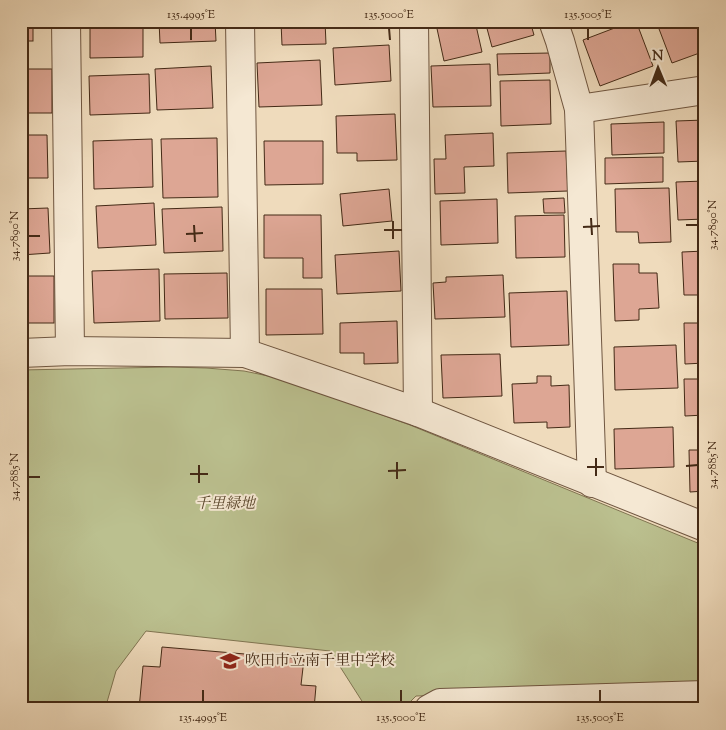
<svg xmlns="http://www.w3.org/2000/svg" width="726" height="730" font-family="'Sorts Mill Goudy','Noto Serif JP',serif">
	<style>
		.green { fill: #bbc08f; stroke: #807552 }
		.building { fill: #dda694; stroke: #442a16 }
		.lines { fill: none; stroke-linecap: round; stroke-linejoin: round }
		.minor-casing { stroke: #6f5640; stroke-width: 30 }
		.minor { stroke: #f5e8d3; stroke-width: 28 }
		.ticks { fill: none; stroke: #442a16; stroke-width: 2 }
		.labels { text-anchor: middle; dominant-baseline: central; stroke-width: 4; stroke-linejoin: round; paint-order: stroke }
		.park-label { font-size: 15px; font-style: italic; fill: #5c482e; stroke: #f5e8d3 }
		.poi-label { font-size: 15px; fill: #442a16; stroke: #f5e8d3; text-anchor: start }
		.neatline { fill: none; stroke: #442a16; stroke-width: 2 }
		.ticks-label { font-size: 12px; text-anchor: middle; fill: #442a16 }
	</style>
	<rect width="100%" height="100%" fill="#efdbbc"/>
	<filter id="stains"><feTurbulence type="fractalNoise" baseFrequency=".004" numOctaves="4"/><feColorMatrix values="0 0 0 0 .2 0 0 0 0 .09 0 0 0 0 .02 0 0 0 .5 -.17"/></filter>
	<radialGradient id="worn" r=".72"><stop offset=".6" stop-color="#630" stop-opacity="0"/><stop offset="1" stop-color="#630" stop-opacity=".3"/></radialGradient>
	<path class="green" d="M170,367L206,368L244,371L283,379L410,425L705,546V687L416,696L403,709H367L330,651L146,631L116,671L105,709H21V370Z"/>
	<g class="building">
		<rect x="21" y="21" width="12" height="20"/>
		<path d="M90,21H143V57L90,58Z"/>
		<path d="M159,21H215L216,41L160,43Z"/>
		<path d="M325,21L326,44L282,45L281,22Z"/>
		<path d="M447,21H475L482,52L444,61L436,24Z"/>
		<path d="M485,21H530L534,35L492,47Z"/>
		<path d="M633,21H636L653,66L600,86L583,40Z"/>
		<path d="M656,21H705V51L672,63Z"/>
		<path d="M389,45L391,81L335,85L333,48Z"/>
		<path d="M550,53V73L498,75L497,54Z"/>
		<path d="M320,60L322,105L259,107L257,63Z"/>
		<path d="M490,64L491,106L433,107L431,66Z"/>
		<path d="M211,66L213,108L157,110L155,69Z"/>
		<rect x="21" y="69" width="31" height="44"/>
		<path d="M149,74L150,113L90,115L89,76Z"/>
		<path d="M550,80L551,124L501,126L500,81Z"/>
		<path d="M395,114L397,160L357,161V153H337L336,116Z"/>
		<path d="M705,120V161L678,162L676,121Z"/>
		<path d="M664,122V153L612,155L611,124Z"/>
		<path d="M493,133L494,166L464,167L465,193L435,194L434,159H446L445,135Z"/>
		<path d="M21,135H47L48,178H21Z"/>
		<path d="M217,138L218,197L163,198L161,139Z"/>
		<path d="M152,139L153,187L94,189L93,141Z"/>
		<path d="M264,141H323V184L265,185Z"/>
		<path d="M566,151L568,191L508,193L507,153Z"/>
		<path d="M663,157V182L605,184V158Z"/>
		<path d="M705,181V219L678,220L676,182Z"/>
		<path d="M669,188L671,242L639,243L638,232H616L615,189Z"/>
		<path d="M389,189L392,221L343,226L340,194Z"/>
		<path d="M564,198L565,213H544L543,199Z"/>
		<path d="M497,199L498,243L441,245L440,201Z"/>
		<path d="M154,203L156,245L98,248L96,206Z"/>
		<path d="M222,207L223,251L164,253L162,209Z"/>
		<path d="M48,208L50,253L21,255V209Z"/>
		<path d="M264,215H321L322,278H303V258H264Z"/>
		<path d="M564,215L565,257L516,258L515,216Z"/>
		<path d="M399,251L401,291L337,294L335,255Z"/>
		<path d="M705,251V295H684L682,252Z"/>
		<path d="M613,264H639V273H657L659,308L639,309V320L615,321Z"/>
		<path d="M159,269L160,321L94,323L92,271Z"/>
		<path d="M227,273L228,318L165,319L164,274Z"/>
		<path d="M503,275L505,317L435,319L433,283L446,282V277Z"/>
		<rect x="21" y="276" width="33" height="47"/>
		<path d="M266,289H322L323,334L266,335Z"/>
		<path d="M567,291L569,345L511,347L509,293Z"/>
		<path d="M397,321L398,363L364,364V353H340V323Z"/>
		<path d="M684,323H705V363L685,364Z"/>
		<path d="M676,345L678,388L615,390L614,347Z"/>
		<path d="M500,354L502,396L443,398L441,355Z"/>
		<path d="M537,376H551V386L569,385L570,427L547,428V422L514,423L512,384L537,383Z"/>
		<path d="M684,379H705V415L685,416Z"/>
		<path d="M673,427L674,467L615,469L614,429Z"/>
		<path d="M689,450H705V491L690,492Z"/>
		<path d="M162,647L304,659L301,685L316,686L314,709H139L143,666L160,667Z"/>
	</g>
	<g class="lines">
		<defs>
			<g id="minor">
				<path d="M66,21L70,351"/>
				<path d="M240,21L245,353"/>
				<path d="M414,21L418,412"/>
				<path d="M553,21L560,41L579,109L592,483"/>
				<path d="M579,109L705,90"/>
				<path d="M21,353L70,351L245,353L418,412L705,527"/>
				<path d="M429,709L440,703L705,695"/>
			</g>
		</defs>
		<use href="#minor" class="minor-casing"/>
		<use href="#minor" class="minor"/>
	</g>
	<path class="ticks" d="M191,28V40M389,28L390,40M588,28V40M591,218L592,235M393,221V239M194,225L195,242M686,225H698M583,227L600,226M384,230H402M186,234L203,233M28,236H40M596,458V476M397,462V479M199,465V483M686,466L698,465M587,467H604M388,471L406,470M190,474H208M28,477H40M203,690V702M401,690V702M600,690V702"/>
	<defs>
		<symbol id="school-bare" viewBox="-9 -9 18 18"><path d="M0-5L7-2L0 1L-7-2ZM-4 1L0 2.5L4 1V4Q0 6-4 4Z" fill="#8f2418" stroke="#f5e8d3" stroke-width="2.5" paint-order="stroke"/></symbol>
	</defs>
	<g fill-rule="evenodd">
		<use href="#school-bare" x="216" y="647" width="28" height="28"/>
	</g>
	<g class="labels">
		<g class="park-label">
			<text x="225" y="504">千里緑地</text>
		</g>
		<g class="poi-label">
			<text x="245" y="661">吹田市立南千里中学校</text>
		</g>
	</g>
	<rect width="726" height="730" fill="none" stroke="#efdbbc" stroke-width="55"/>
	<g transform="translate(658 68) rotate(359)" stroke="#f5e8d3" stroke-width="4" paint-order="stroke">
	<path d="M0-4L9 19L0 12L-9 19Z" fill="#442a16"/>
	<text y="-8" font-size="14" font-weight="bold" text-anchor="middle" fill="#442a16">N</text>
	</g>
	<rect x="28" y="28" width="670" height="674" class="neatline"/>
	<g class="ticks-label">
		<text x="191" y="18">135.4995°E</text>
		<text x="389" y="18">135.5000°E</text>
		<text x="588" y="18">135.5005°E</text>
		<text transform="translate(712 225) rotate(-90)" y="4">34.7890°N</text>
		<text transform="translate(14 236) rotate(-90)" y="4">34.7890°N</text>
		<text transform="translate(712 465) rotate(-90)" y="4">34.7885°N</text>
		<text transform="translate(14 477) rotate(-90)" y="4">34.7885°N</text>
		<text x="203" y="721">135.4995°E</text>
		<text x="401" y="721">135.5000°E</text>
		<text x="600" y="721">135.5005°E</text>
	</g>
	<rect width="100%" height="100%" filter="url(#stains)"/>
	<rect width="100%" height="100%" fill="url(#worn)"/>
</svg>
